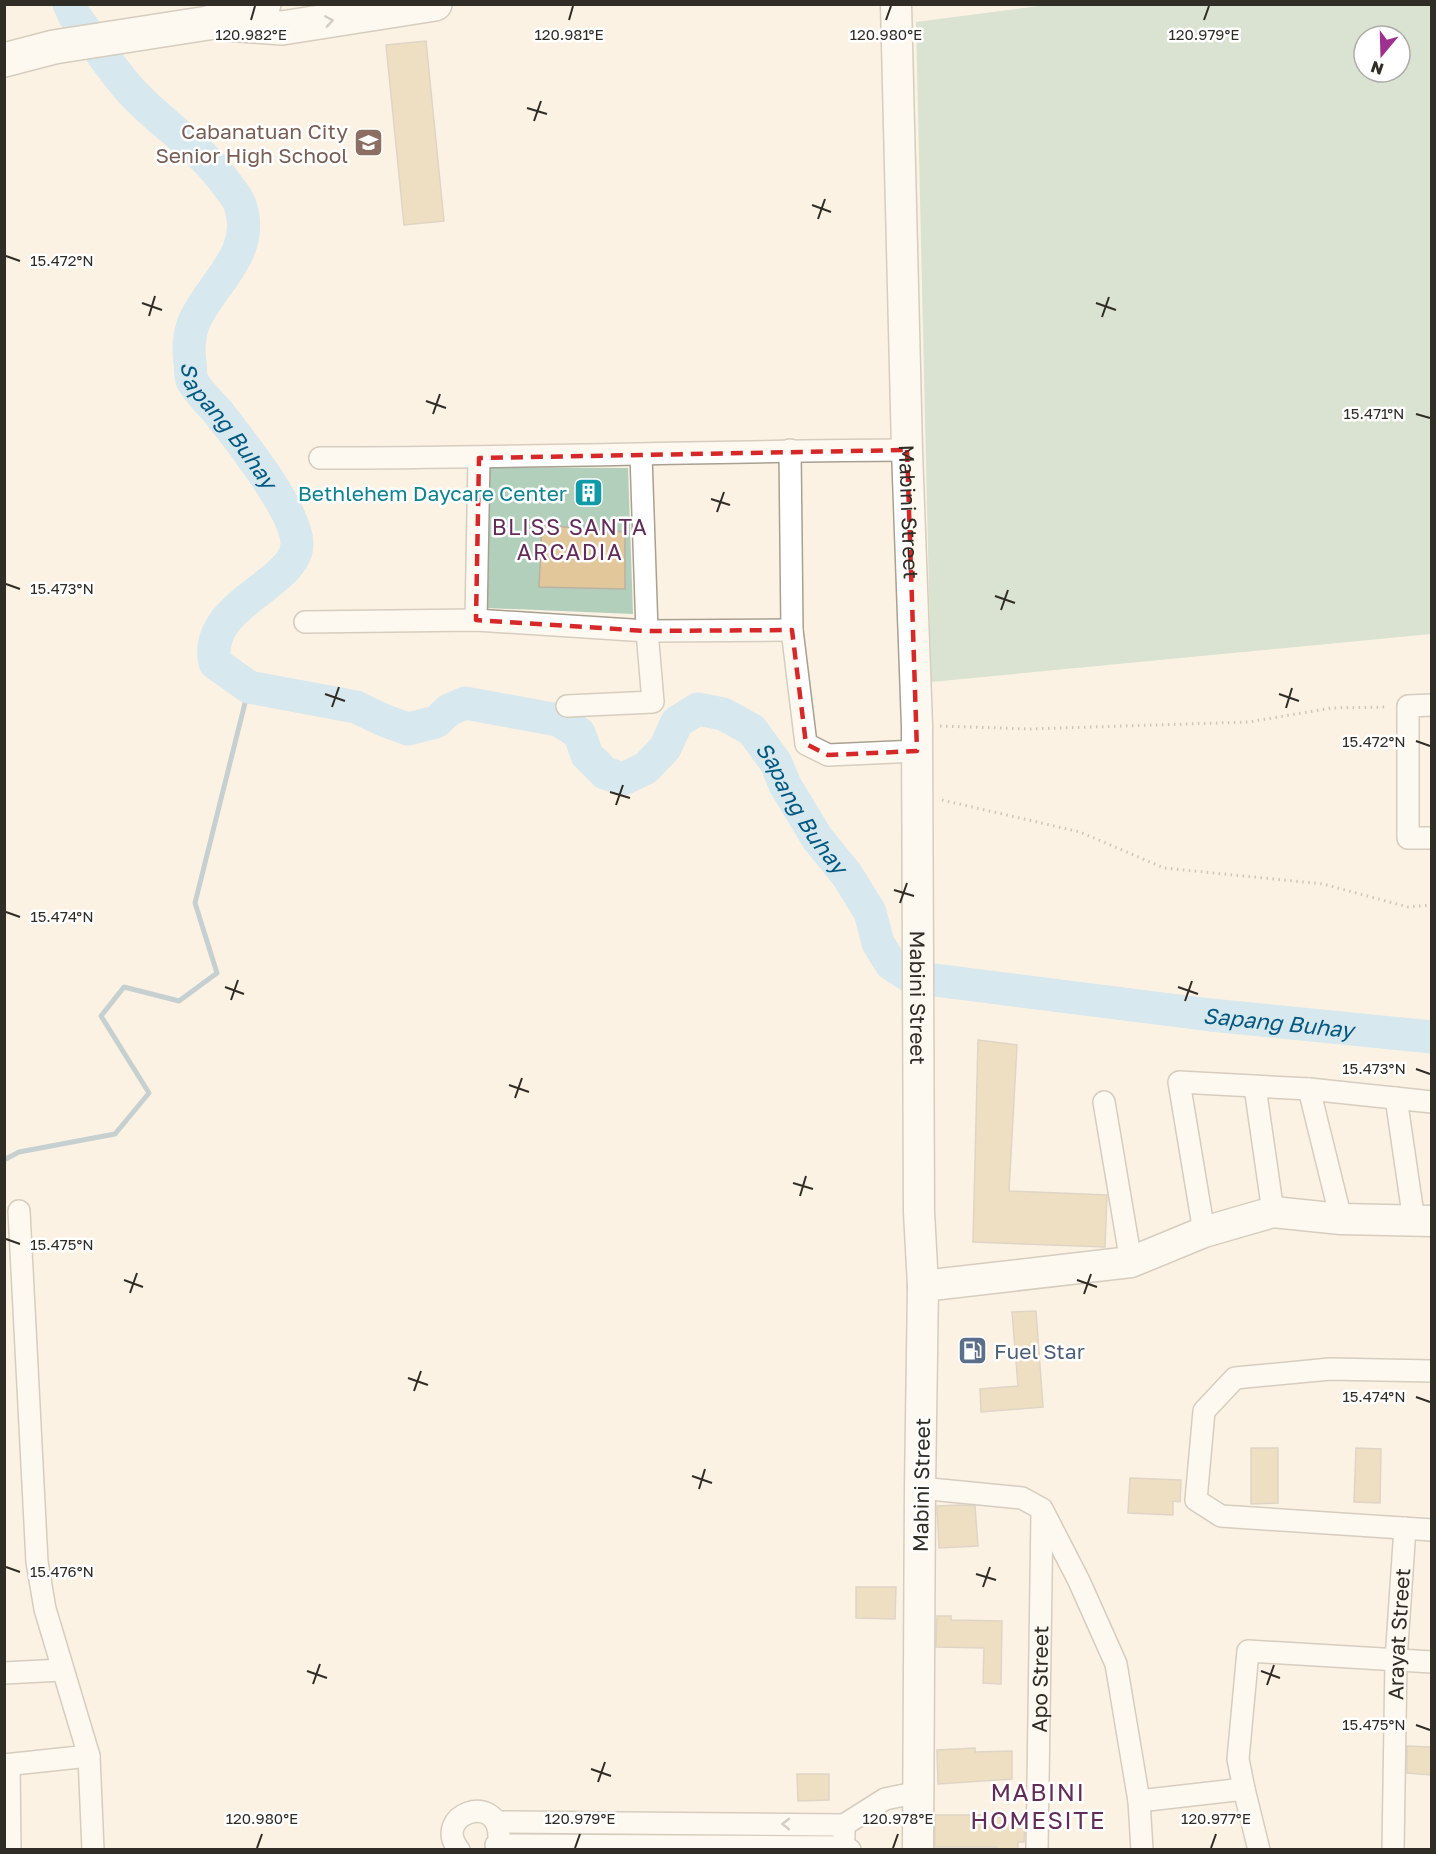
<svg xmlns="http://www.w3.org/2000/svg" width="1436" height="1854" font-family="'Golos Text',sans-serif">
	<style>
		.green { fill: #b1cfba; fill-rule: evenodd }
		.lines { fill: none; stroke-linecap: round; stroke-linejoin: round }
		.stream { stroke: #86a6ba; stroke-width: 5 }
		.river { stroke: #abdbfa; stroke-width: 33 }
		.building { fill: #e1c79a; stroke: #bbb2a3; stroke-width: 1.5 }
		.street-casing { stroke: #a8a091; stroke-width: 24 }
		.secondary-casing { stroke: #a8a091; stroke-width: 33 }
		.highway-casing { stroke: #a8a091; stroke-width: 36 }
		.path { stroke: #969085; stroke-width: 3; stroke-dasharray: 1.5 4.5; stroke-linecap: butt }
		.street { stroke: #fff; stroke-width: 21 }
		.secondary { stroke: #fff; stroke-width: 30 }
		.highway { stroke: #fff; stroke-width: 33 }
		.oneway { stroke: #a2a09d }
		.marked { fill: none; stroke: #d62828; stroke-width: 4.5; stroke-dasharray: 12 8; stroke-linejoin: round }
		.ticks { fill: none; stroke: #302c26; stroke-width: 2 }
		.labels { text-anchor: middle; dominant-baseline: central; stroke-width: 5; stroke-linejoin: round; paint-order: stroke }
		.education-label { font-size: 21px; fill: #785e54; stroke: #fff; text-anchor: end }
		.culture-label { font-size: 21px; fill: #0d838f; stroke: #fff; text-anchor: end }
		.street-label { font-size: 21px; fill: #302c26; stroke: #fff }
		.service-label { font-size: 21px; fill: #4e5e75; stroke: #fff; text-anchor: start }
		.water-label { font-size: 22px; font-style: italic; fill: #015880; stroke: #fff }
		.neighbourhood-label { font-size: 22px; letter-spacing: 1.5px; fill: #622c59; stroke: #fff }
		.quarter-label { font-size: 24px; letter-spacing: 1.5px; fill: #622c59; stroke: #fff }
		.ticks-label { font-size: 15px; text-anchor: middle; fill: #302c26; stroke: #fff; stroke-width: 5; stroke-linejoin: round; paint-order: stroke }
	</style>
	<rect width="100%" height="100%" fill="#fbf2e3"/>
	<g class="green">
		<path d="M1048,5H1431V634L931,682L916,22ZM1364,36H1400V72H1364Z"/>
		<path d="M488,467L628,468L633,614L487,608Z"/>
	</g>
	<g class="lines">
		<path class="stream" d="M4,1160L19,1152L115,1134L149,1093L101,1016L124,987L179,1001L217,973L195,903L249,687"/>
		<path class="river" id="s1" d="M69,4L74,15C93,40 110,68 131,91C162,125 202,148 228,186C232,192 238,198 240,205C257,253 211,283 194,322C189,334 188,350 190,362C191,368 190,375 192,380C197,391 210,403 218,412C239,439 296,510 297,543C298,584 202,604 215,663L249,687L356,707L383,720L408,729L436,722L449,710L465,703L558,720L579,733L587,755L605,773L623,779L646,768L665,748L677,722L698,709L723,714L752,730L776,763L785,785L817,838L847,875L870,912L878,943L891,964L911,977L1211,1015L1432,1037"/>
	</g>
	<g class="building">
		<path d="M426,41L444,221L404,225L386,45Z"/>
		<path d="M575,484L602,485V502H575Z"/>
		<path d="M542,525L625,532V589L539,587Z"/>
		<path d="M978,1040L1017,1045L1009,1191L1107,1195L1105,1247L973,1242Z"/>
		<path d="M1036,1311L1043,1407L981,1412L980,1389L1018,1386L1012,1312Z"/>
		<path d="M1251,1448H1278V1503L1251,1504Z"/>
		<path d="M1356,1448L1381,1449L1380,1503L1354,1502Z"/>
		<path d="M1130,1478L1181,1480L1180,1502L1173,1501V1515L1128,1513Z"/>
		<path d="M961,1505L975,1506L978,1546L939,1548L937,1506Z"/>
		<path d="M856,1587H896L895,1619L856,1618Z"/>
		<path d="M937,1616H951V1620L1002,1621L1001,1684L983,1683L984,1648L936,1647Z"/>
		<path d="M1407,1746L1431,1747V1775L1407,1773Z"/>
		<path d="M975,1748V1752L1012,1751V1779L938,1784L937,1750Z"/>
		<path d="M797,1774H829V1800L798,1801Z"/>
		<path d="M935,1815H985V1817L1025,1818L1024,1842H1018V1850H996V1847H935Z"/>
	</g>
	<g class="lines">
		<defs>
			<g id="street">
				<path d="M790,450L792,630L806,744L828,755L917,751"/>
				<path d="M320,458C516,458 711,451 907,450"/>
				<path d="M476,620L479,458"/>
				<path d="M305,622L476,620L647,631L792,630"/>
				<path d="M1432,705L1408,706V838H1432"/>
				<path d="M567,706L653,702L647,631L641,455"/>
				<path d="M1255,1087L1273,1212"/>
				<path d="M1309,1089L1341,1219"/>
				<path d="M1396,1098L1414,1221"/>
				<path d="M1104,1102L1131,1262"/>
				<path d="M19,1211L37,1562L45,1609L89,1756L93,1850"/>
				<path d="M1204,1232L1179,1082L1309,1089L1432,1102"/>
				<path d="M1432,1371L1330,1369L1235,1378L1204,1411L1196,1500L1221,1516L1432,1530"/>
				<path d="M920,1488L1022,1498L1042,1509L1079,1581L1116,1664L1139,1801L1142,1850"/>
				<path d="M4,1673L62,1670"/>
				<path d="M4,1765L89,1756"/>
				<path d="M9,1765L10,1850"/>
				<path d="M1139,1801L1244,1789"/>
				<path d="M496,1822L844,1825"/>
				<path d="M844,1838V1825L885,1799L919,1792"/>
				<path d="M496,1845L844,1847L850,1850"/>
				<path d="M459,1850C431,1815 498,1791 499,1836"/>
				<path id="s2" d="M1037,1850L1042,1513"/>
				<path d="M1259,1850L1244,1789L1238,1759L1248,1651L1432,1662"/>
				<path id="s3" d="M1393,1850L1396,1660L1405,1528"/>
			</g>
			<g id="secondary">
				<path id="s4" d="M896,4L907,450L917,726L919,1212L923,1286L920,1488L918,1850"/>
				<path d="M923,1286L1131,1262L1204,1232L1273,1212L1341,1219L1432,1221"/>
			</g>
			<g id="highway">
				<path d="M225,24L282,28L435,4"/>
				<path d="M4,60L54,47L208,23L264,4"/>
			</g>
		</defs>
		<use href="#street" class="street-casing"/>
		<use href="#secondary" class="secondary-casing"/>
		<use href="#highway" class="highway-casing"/>
		<g class="path">
			<path d="M940,726L1029,729L1249,722L1332,708L1388,707"/>
			<path d="M942,800L1080,832L1164,868L1323,884L1408,907L1432,905"/>
		</g>
		<use href="#street" class="street"/>
		<use href="#secondary" class="secondary"/>
		<use href="#highway" class="highway"/>
	</g>
	<defs><path id="oneway-chevron" d="M-2-3.5L2.5 0L-2 3.5" fill="none" stroke-width="1.6" stroke-linecap="round" stroke-linejoin="round" transform="scale(1.5)"/></defs>
	<g class="oneway">
		<use href="#oneway-chevron" transform="translate(329 21) rotate(-9)"/>
		<use href="#oneway-chevron" transform="translate(786 1824) rotate(-179)"/>
	</g>
	<path d="M0 0H1436V1854H0ZM907,450L917,751L828,755L806,744L792,630L647,631L476,620L479,458Z" fill="#fbf2e3" fill-opacity=".55" fill-rule="evenodd"/>
	<path class="marked" d="M907,450L917,751L828,755L806,744L792,630L647,631L476,620L479,458Z"/>
	<path class="ticks" d="M251,20L255,6M569,20L573,6M886,20L891,6M1204,20L1209,6M527,108L547,114M534,121L541,101M812,205L831,212M818,219L825,199M6,256L20,261M142,303L162,310M1096,303L1116,310M149,316L155,296M1102,317L1109,297M426,401L446,408M433,414L440,394M1416,414L1430,418M711,499L730,505M717,512L724,492M6,584L20,589M995,596L1015,603M1001,610L1008,590M325,694L345,701M1279,694L1299,701M332,707L339,687M1286,708L1292,688M1416,741L1430,746M610,792L630,798M616,805L623,785M894,890L914,896M900,903L907,883M6,912L20,917M225,987L244,994M1178,987L1198,994M231,1000L238,980M1185,1001L1192,981M1416,1069L1430,1074M509,1085L529,1092M515,1098L522,1078M793,1183L813,1189M800,1196L806,1176M6,1239L20,1244M124,1280L143,1287M1077,1280L1097,1287M130,1293L137,1273M1084,1294L1091,1274M408,1378L428,1385M414,1391L421,1371M1416,1397L1430,1402M692,1476L712,1483M699,1489L705,1469M6,1567L20,1572M976,1574L996,1580M983,1587L990,1567M307,1671L327,1678M1261,1671L1280,1678M313,1684L320,1664M1267,1685L1274,1665M1416,1725L1430,1730M591,1769L611,1776M598,1782L605,1762M257,1848L262,1834M575,1848L580,1834M893,1848L898,1834M1211,1848L1216,1834"/>
	<defs>
		<symbol id="school-square" viewBox="-11 -11 22 22"><rect x="-9" y="-9" width="18" height="18" rx="4" fill="#8d6e63" stroke="#fff"/><path d="M0-5L7-2L0 1L-7-2ZM-4 1L0 2.5L4 1V4Q0 6-4 4Z" fill="#fff"/></symbol>
		<symbol id="building-square" viewBox="-11 -11 22 22"><rect x="-9" y="-9" width="18" height="18" rx="4" fill="#0f9aa8" stroke="#fff"/><path d="M-4-6H4V6H1V3H-1V6H-4ZM-2.5-4.3h1.7v1.8h-1.7ZM.8-4.3h1.7v1.8H.8ZM-2.5-1h1.7V.8h-1.7ZM.8-1h1.7V.8H.8Z" fill="#fff"/></symbol>
		<symbol id="fuel-square" viewBox="-11 -11 22 22"><rect x="-9" y="-9" width="18" height="18" rx="4" fill="#5c6f8a" stroke="#fff"/><path d="M-5.5-6h7V0h2V4h1.3V-2.5L3-4.5l.8-.8L6-3V5H2.5V1h-1V6h-7ZM-4.2-4.7v3.2H.2V-4.7Z" fill="#fff"/></symbol>
	</defs>
	<g fill-rule="evenodd">
		<use href="#school-square" x="352" y="126" width="33" height="33"/>
		<use href="#building-square" x="572" y="476" width="33" height="33"/>
		<use href="#fuel-square" x="956" y="1334" width="33" height="33"/>
	</g>
	<g class="labels">
		<g class="education-label">
			<text x="348" y="131">Cabanatuan City<tspan x="348" dy="24">Senior High School</tspan></text>
		</g>
		<g class="culture-label">
			<text x="567" y="493">Bethlehem Daycare Center</text>
		</g>
		<g class="street-label">
			<text stroke="none"><textPath href="#s4" startOffset="508">Mabini Street</textPath></text>
			<text stroke="none"><textPath href="#s4" startOffset="994">Mabini Street</textPath></text>
			<text transform="translate(921 1485) rotate(-89)">Mabini Street</text>
			<text stroke="none"><textPath href="#s3" startOffset="216">Arayat Street</textPath></text>
			<text stroke="none"><textPath href="#s2" startOffset="171">Apo Street</textPath></text>
		</g>
		<g class="service-label">
			<text x="994" y="1351">Fuel Star</text>
		</g>
		<g class="water-label">
			<text stroke="none"><textPath href="#s1" startOffset="513">Sapang Buhay</textPath></text>
			<text stroke="none"><textPath href="#s1" startOffset="1520">Sapang Buhay</textPath></text>
			<text stroke="none"><textPath href="#s1" startOffset="2096">Sapang Buhay</textPath></text>
		</g>
		<g class="neighbourhood-label">
			<text x="570" y="526">BLISS SANTA<tspan x="570" dy="25">ARCADIA</tspan></text>
		</g>
		<g class="quarter-label">
			<text x="1038" y="1791">MABINI<tspan x="1038" dy="28">HOMESITE</tspan></text>
		</g>
	</g>
	<g class="ticks-label">
		<text x="569" y="40">120.981°E</text>
		<text x="886" y="40">120.980°E</text>
		<text x="1204" y="40">120.979°E</text>
		<text x="251" y="40">120.982°E</text>
		<text x="62" y="266">15.472°N</text>
		<text x="1374" y="419">15.471°N</text>
		<text x="62" y="594">15.473°N</text>
		<text x="1374" y="747">15.472°N</text>
		<text x="62" y="922">15.474°N</text>
		<text x="1374" y="1074">15.473°N</text>
		<text x="62" y="1250">15.475°N</text>
		<text x="1374" y="1402">15.474°N</text>
		<text x="62" y="1577">15.476°N</text>
		<text x="1374" y="1730">15.475°N</text>
		<text x="262" y="1824">120.980°E</text>
		<text x="580" y="1824">120.979°E</text>
		<text x="898" y="1824">120.978°E</text>
		<text x="1216" y="1824">120.977°E</text>
	</g>
	<rect width="1436" height="1854" fill="none" stroke="#302c26" stroke-width="12"/>
	<g transform="translate(1382 54) rotate(199)"><circle r="28" fill="#ffffff" stroke="#acaba8" stroke-width="1.5"/>
	<path d="M0-4.5L10 22L0 15L-10 22Z" fill="#9e3090"/>
	<text y="-9" font-size="16" font-weight="bold" text-anchor="middle" fill="#302c26">N</text>
	</g>
</svg>
